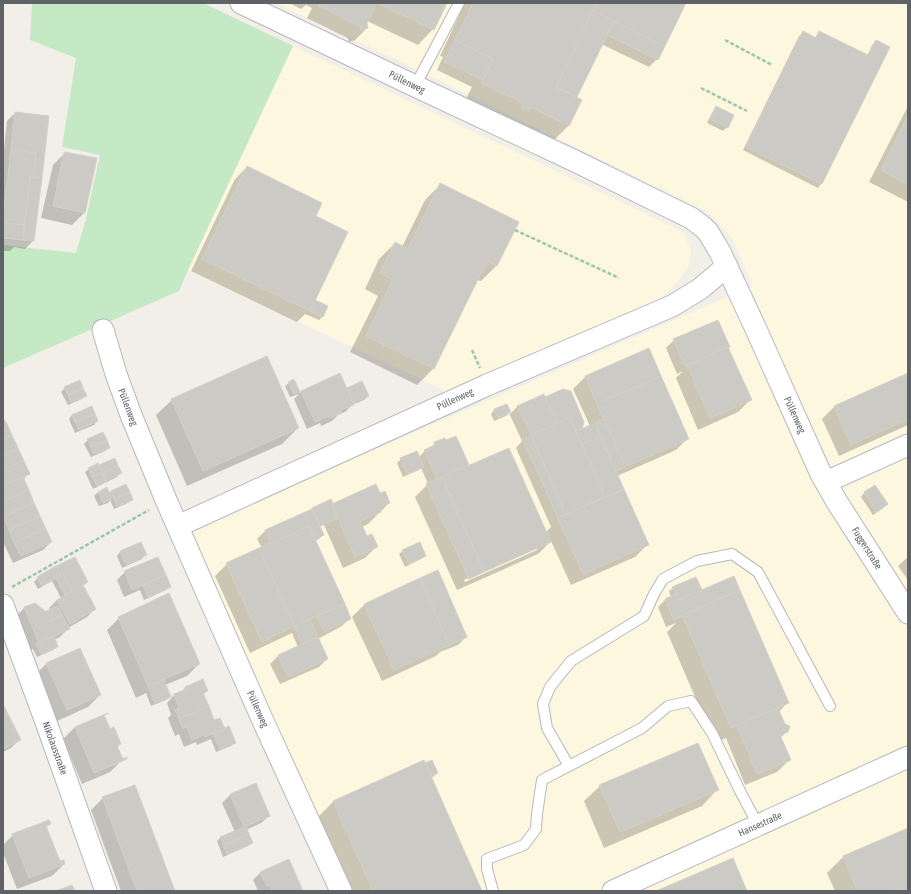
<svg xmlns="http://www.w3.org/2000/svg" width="911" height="894" font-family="'Asap Condensed',sans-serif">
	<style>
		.commercial { fill: #fef7e0 }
		.green { fill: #c5e8c5 }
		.shadow { fill: #0003; fill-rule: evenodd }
		.building { fill: #cccac5; stroke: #d6d1c6 }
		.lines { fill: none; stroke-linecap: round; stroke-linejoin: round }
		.service-casing { stroke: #b5b8bc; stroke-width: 12 }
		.minor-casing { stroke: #b5b8bc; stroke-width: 23 }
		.path { stroke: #9cc7a9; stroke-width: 2.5; stroke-dasharray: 4 2; stroke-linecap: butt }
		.service { stroke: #fff; stroke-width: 10 }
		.minor { stroke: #fff; stroke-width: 21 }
		.labels { text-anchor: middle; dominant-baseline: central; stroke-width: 3; stroke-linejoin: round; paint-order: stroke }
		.street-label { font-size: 10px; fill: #5f6368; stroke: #fff }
	</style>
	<rect width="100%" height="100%" fill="#f1efe8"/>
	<g class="commercial">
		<path d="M276,3H900L908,7V891H349L188,530L753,286L731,237L708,212L412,67Z"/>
		<path d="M293,46L682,231L691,249L690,263L679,280L661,298L446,391L188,270Z"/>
	</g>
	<path class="green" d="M32,3H203L293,46L188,270L179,291L3,368V245L76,253L86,219L100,155L62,147L76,58L30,40Z"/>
	<g class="shadow">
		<path d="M289,3H446L433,29L418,45L367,21L366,23L367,28L355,40L349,42L348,38L307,18L312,8L306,5L301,9Z"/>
		<path d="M465,3H685L657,59L649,67L601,44L576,98L569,125L553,141L466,99L472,87L437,70L443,57L440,56Z"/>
		<path d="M819,32L867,56L872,45L876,42L888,48L821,184L818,188L743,150L799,36L803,33L814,39Z"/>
		<path d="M908,106V202L869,182Z"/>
		<path d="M717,107L727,127L723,131L707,123L713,111Z"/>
		<path d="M15,113L48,116L33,241L25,249L14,247L10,251H3V159L7,121Z"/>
		<path d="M65,153L84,213L72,225L41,218L53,165Z"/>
		<path d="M247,167L315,217L312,304L322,317L319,320L305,314L297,322L191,271L235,179Z"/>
		<path d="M441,184L496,266L481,281L477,280L433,369L417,385L350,352L378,296L365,289L379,259L395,243L402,247L425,200Z"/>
		<path d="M674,340L727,348L750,400L738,412L698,430L676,378L683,371L677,374L666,348Z"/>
		<path d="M648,349L688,438L676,450L617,476L647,545L635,557L571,585L551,541L538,554L457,590L415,497L428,484L421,468L419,470L403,477L397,463L401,459L419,457L425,451L429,449L435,443L468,465L464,468L546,532L551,527L516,448L522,441L509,413L506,416L494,421L491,414L494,410L507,405L510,414L518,406L545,398L563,390L577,432L590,426L573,389L585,377ZM591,439V441L577,447V445ZM537,548V550L465,582L464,580Z"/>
		<path d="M908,374V425L839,456L822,419L834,407Z"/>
		<path d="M294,381L300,393L302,391L346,389L362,383L368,396L364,400L352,405L345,412L338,415L332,421L321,426L320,423L307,429L294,399L299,394L290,397L285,386L289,383Z"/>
		<path d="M65,388L86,395L82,399L68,405L61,392Z"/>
		<path d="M172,400L298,428L282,444L187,486L156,415Z"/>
		<path d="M72,415L97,421L94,425L75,433L69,419Z"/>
		<path d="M3,417L28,474L23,480L51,542L43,550L13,563L3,542Z"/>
		<path d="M88,440L109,447L105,451L91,457L84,444Z"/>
		<path d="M114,459L120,473L117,477L93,489L85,472L89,469L98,466Z"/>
		<path d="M126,485L132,499L128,503L114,509L110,500L108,503L99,506L94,496L98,492L107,489L109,494L111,491Z"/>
		<path d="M375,486L379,494L389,503L368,524L362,527L367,537L377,546L365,558L343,568L324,525L319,527L323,535L319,539L315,541L350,618L342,626L318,639L327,659L319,667L280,684L270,664L278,656L298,647L292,633L250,653L215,576L227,564L262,548L257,539L265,531L330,501L328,506Z"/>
		<path d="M875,486L887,504L883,508L873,515L861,497L864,493Z"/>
		<path d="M140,544L145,555L142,559L122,568L117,556L120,552Z"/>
		<path d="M403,551L425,556L421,559L405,567L399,554Z"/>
		<path d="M908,557V580L898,566Z"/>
		<path d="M57,567L87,582L82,586L95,609L87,617L68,628V629L60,637L54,640L57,646L53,650L37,657L33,649L31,650L16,616L24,608L35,604L46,612L51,610L49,608L57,600L61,598L52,581L38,589L34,582L38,578Z"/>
		<path d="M125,572L170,587L166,590L144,600L140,590L124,597L117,580Z"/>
		<path d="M673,588L701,589L787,703L779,712L787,732L780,738L789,760L777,772L745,785L726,738L715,743L667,632L676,623L666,627L658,607L666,599L671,597L669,591Z"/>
		<path d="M364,605L466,637L458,645L440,652L436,656L382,681L352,617Z"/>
		<path d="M119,618L199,664L187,676L165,685L170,697L166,700L151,706L146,693L136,698L107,630Z"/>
		<path d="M79,650L100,695L88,707L55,722L34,676L46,664Z"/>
		<path d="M185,688L207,691L203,695L214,721L224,729L228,728L235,743L231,746L216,752L211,739L197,745L196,742L184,747L179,734L175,736L168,718L171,715L167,703L174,695L180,693Z"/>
		<path d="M3,707L19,740L11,748L3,752Z"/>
		<path d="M103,716L109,730L120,744L117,748L122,760L110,772L82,784L63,739L75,727Z"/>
		<path d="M424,762L437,773L433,777L431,778L481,891H350L317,818L333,802Z"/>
		<path d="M256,784L269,816L261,823L246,830L252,843L248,846L223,857L217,841L221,837L235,832L222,803L230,795Z"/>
		<path d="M600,786L717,790L702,806L604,848L584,801Z"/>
		<path d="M103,798L173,891H121L91,810Z"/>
		<path d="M49,824L46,828L59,863L64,864L52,876L17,889L3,853V845L13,835Z"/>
		<path d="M908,829V891H835L827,873L843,857Z"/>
		<path d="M261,872L302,891H258L253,880Z"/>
	</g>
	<g class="building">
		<path d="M320,3H376L367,23L368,28L361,30L360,26L319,6Z"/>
		<path d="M378,3H447L434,30Z"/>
		<path d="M473,3H597L556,87L582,100L569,126L531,107L529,112L521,108L523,103L482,83L493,59L455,40Z"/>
		<path d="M597,3H686L665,46L593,11Z"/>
		<path d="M593,11L614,21L577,97L556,87Z"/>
		<path d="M614,21L665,46L658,60L607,35Z"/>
		<path d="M803,31L816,38L819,31L868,55L876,40L890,47L822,184L746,147Z"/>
		<path d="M455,40L493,59L483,80L444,62Z"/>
		<path d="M716,106L734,115L728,128L710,119Z"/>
		<path d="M15,112L49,116L42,178L33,177L36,153L11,150Z"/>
		<path d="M908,116V184L881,170Z"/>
		<path d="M11,150L36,153L33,177H30L24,225L3,223V216Z"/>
		<path d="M64,152L97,158L85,213L53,206Z"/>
		<path d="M247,166L322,203L316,216L348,232L310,311L202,259Z"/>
		<path d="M30,177L42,178L34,241L23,240Z"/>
		<path d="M440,183L519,222L497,266L487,261L434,369L366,336L393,280L380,273L395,242L408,249Z"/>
		<path d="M3,223L24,225L23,240L3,238Z"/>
		<path d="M315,300L328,306L323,317L310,311Z"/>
		<path d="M718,320L730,347L685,366L673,339Z"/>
		<path d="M728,347L752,400L710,418L687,365Z"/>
		<path d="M649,348L661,376L597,404L585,376Z"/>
		<path d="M267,356L299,428L203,471L171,399Z"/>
		<path d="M340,373L354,405L340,410L342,413L329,418L328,416L315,422L301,391Z"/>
		<path d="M908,373V419L851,445L834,406Z"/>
		<path d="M661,376L689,439L625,467L597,404Z"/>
		<path d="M294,379L300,392L294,394L288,382Z"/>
		<path d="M80,380L83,388L68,395L64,387Z"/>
		<path d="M362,381L369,396L353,403L347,388Z"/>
		<path d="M83,388L87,396L71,402L68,395Z"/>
		<path d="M563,389L571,391L584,422L582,429L576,431L570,418L557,424L545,397Z"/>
		<path d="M544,394L557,424L531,435L517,406Z"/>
		<path d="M507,404L511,412L498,418L494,409Z"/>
		<path d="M92,406L95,414L75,422L72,415Z"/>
		<path d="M95,414L98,421L79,430L75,422Z"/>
		<path d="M570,418L605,497L566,515L531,435Z"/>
		<path d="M604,419L625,467L616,471L595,423Z"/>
		<path d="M6,422L12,435L3,439V423Z"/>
		<path d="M595,423L600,436L582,444L576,431Z"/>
		<path d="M103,432L107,440L91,447L87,439Z"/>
		<path d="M12,435L18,448L3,455V439Z"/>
		<path d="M531,435L566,515L558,518L523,439Z"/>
		<path d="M456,436L469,465L437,479L424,450L435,445L434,442L445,438L446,440Z"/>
		<path d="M600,436L624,489L605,497L582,444Z"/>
		<path d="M107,440L110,448L94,454L91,447Z"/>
		<path d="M18,448L24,461L3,470V455Z"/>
		<path d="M509,448L551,542L484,572L442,477Z"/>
		<path d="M417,451L424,467L407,474L400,458Z"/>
		<path d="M115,458L118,466L102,473L99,465Z"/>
		<path d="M24,461L30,474L3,486V470Z"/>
		<path d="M98,463L102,473L92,477L88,468Z"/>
		<path d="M118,466L122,473L106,481L102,473Z"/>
		<path d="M102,473L106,482L97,486L92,477Z"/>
		<path d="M23,477L29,490L3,501V486Z"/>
		<path d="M442,477L484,572L469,579L426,484Z"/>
		<path d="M126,484L130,492L114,499L111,491Z"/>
		<path d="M376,484L380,493L385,491L390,503L379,507L381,512L360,521L367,536L372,534L378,547L355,557L332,504Z"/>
		<path d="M875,485L888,504L877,512L864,492Z"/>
		<path d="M107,487L112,499L103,503L98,492Z"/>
		<path d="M624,489L649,545L583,574L558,518Z"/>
		<path d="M29,490L34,503L3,517V501Z"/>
		<path d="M130,492L133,500L117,506L114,499Z"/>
		<path d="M331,499L333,503L332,504L338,518L320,526L312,508Z"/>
		<path d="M34,503L40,516L9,530L3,517Z"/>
		<path d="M312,509L324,535L315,539L303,513Z"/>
		<path d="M303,513L309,526L271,544L265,530Z"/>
		<path d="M40,516L46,529L14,543L9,530Z"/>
		<path d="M309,526L345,604L294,626L259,548L270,543L271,544Z"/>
		<path d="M46,529L52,542L21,556L14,543Z"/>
		<path d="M141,542L147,555L126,565L120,551Z"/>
		<path d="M420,542L426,556L409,564L402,550Z"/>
		<path d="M259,548L294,626L262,642L226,563Z"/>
		<path d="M75,557L88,582L72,591L63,574L61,575L56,566Z"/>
		<path d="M158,557L166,575L132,590L124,571Z"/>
		<path d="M56,566L61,575L42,586L37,577Z"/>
		<path d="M438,570L467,637L449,645L420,578Z"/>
		<path d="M63,574L72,591L65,595L56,578Z"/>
		<path d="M166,575L171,587L148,597L143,585Z"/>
		<path d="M734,576L740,590L682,615L683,616L674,620L665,599L675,594L678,600Z"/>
		<path d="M696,577L702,590L678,600L672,587Z"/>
		<path d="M420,578L449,645L394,670L364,604Z"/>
		<path d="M83,585L96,609L70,624L57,600Z"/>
		<path d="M740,590L789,703L731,728L682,615Z"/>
		<path d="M169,593L200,664L148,686L118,617Z"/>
		<path d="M35,603L49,614L52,620L62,615L70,629L39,643L24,607Z"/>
		<path d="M345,604L351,619L324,632L316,616Z"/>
		<path d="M58,606L62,615L52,620L49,614L46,611Z"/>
		<path d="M310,619L318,637L302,644L294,626Z"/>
		<path d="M54,636L58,647L41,654L36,644Z"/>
		<path d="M318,637L328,659L288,677L278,655Z"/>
		<path d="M80,648L101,695L67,710L46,663Z"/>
		<path d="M203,679L208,691L203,693L209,706L179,719L175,710L179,708L174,694L185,690V687Z"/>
		<path d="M164,680L171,697L155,703L148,686Z"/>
		<path d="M3,704L12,722L3,726Z"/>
		<path d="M209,706L214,720L220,718L225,729L205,737L204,735L192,740L187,727L183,728L179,719Z"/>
		<path d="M778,708L785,724L790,726L788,732L780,735L791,760L757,774L737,725Z"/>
		<path d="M108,713V714L104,715L110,729L114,727L121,744L117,746L123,759L127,757V759L94,773L75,727Z"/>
		<path d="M12,722L21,740L3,749V726Z"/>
		<path d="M229,726L236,743L220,749L213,734L225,729L224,728Z"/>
		<path d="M698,743L719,790L620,832L599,785Z"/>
		<path d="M424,760L431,776L482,891H373L333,801Z"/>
		<path d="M432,760L438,773L431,776L425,763Z"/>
		<path d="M256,783L270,816L244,827L230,794Z"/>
		<path d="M135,785L175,891H137L102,797Z"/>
		<path d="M49,820L51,824L46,826L60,861L64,860L65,864L29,878L12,834Z"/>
		<path d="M246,826L249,834L223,845L220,837Z"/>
		<path d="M908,828V890L858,891L843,856Z"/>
		<path d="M249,834L253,843L227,854L223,845Z"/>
		<path d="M733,858L747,891H656Z"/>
		<path d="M289,859L303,891H272L270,885L267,886L260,872Z"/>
		<path d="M72,885L75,891H56Z"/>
	</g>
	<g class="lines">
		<defs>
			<g id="service">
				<path d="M415,86L459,3"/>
				<path d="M569,766L547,728L543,704L550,687L571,661L644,616L654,594L663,579L697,561L732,554L758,572L830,706"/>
				<path d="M493,891L487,869V859L524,845L536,829L537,814L542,780L642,728L668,706L691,701L712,733L740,791L758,825"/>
			</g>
			<g id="minor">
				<path d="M241,3L415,86L577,162L691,218L703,227L708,232L720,252L755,327L821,474L837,502L908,613"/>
				<path d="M103,330L116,374L131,415L166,500L263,721L341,891"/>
				<path d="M826,482L908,445"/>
				<path d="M178,526L487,385L672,306L700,289L727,266"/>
				<path d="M3,605L47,725L106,891"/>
				<path d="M613,891L908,757"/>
			</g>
		</defs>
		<use href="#service" class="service-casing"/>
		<use href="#minor" class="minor-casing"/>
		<g class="path">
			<path d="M725,40L772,65"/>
			<path d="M701,88L747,111"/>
			<path d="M515,230L619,278"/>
			<path d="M472,350L480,368"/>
			<path d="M12,587L149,510"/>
		</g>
		<use href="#service" class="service"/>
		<use href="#minor" class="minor"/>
	</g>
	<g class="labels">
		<g class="street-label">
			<text transform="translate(407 82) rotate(26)">Püllenweg</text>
			<text transform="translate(455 399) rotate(-25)">Püllenweg</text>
			<text transform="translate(128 407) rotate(69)">Püllenweg</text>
			<text transform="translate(795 415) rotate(66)">Püllenweg</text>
			<text transform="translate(867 548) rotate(58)">Fuggerstraße</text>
			<text transform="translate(258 709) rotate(66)">Püllenweg</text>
			<text transform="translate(55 748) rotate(70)">Nikolausstraße</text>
			<text transform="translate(760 824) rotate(-24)">Hansestraße</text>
		</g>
	</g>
	<rect width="911" height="894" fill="none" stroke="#5f6368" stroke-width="8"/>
</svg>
